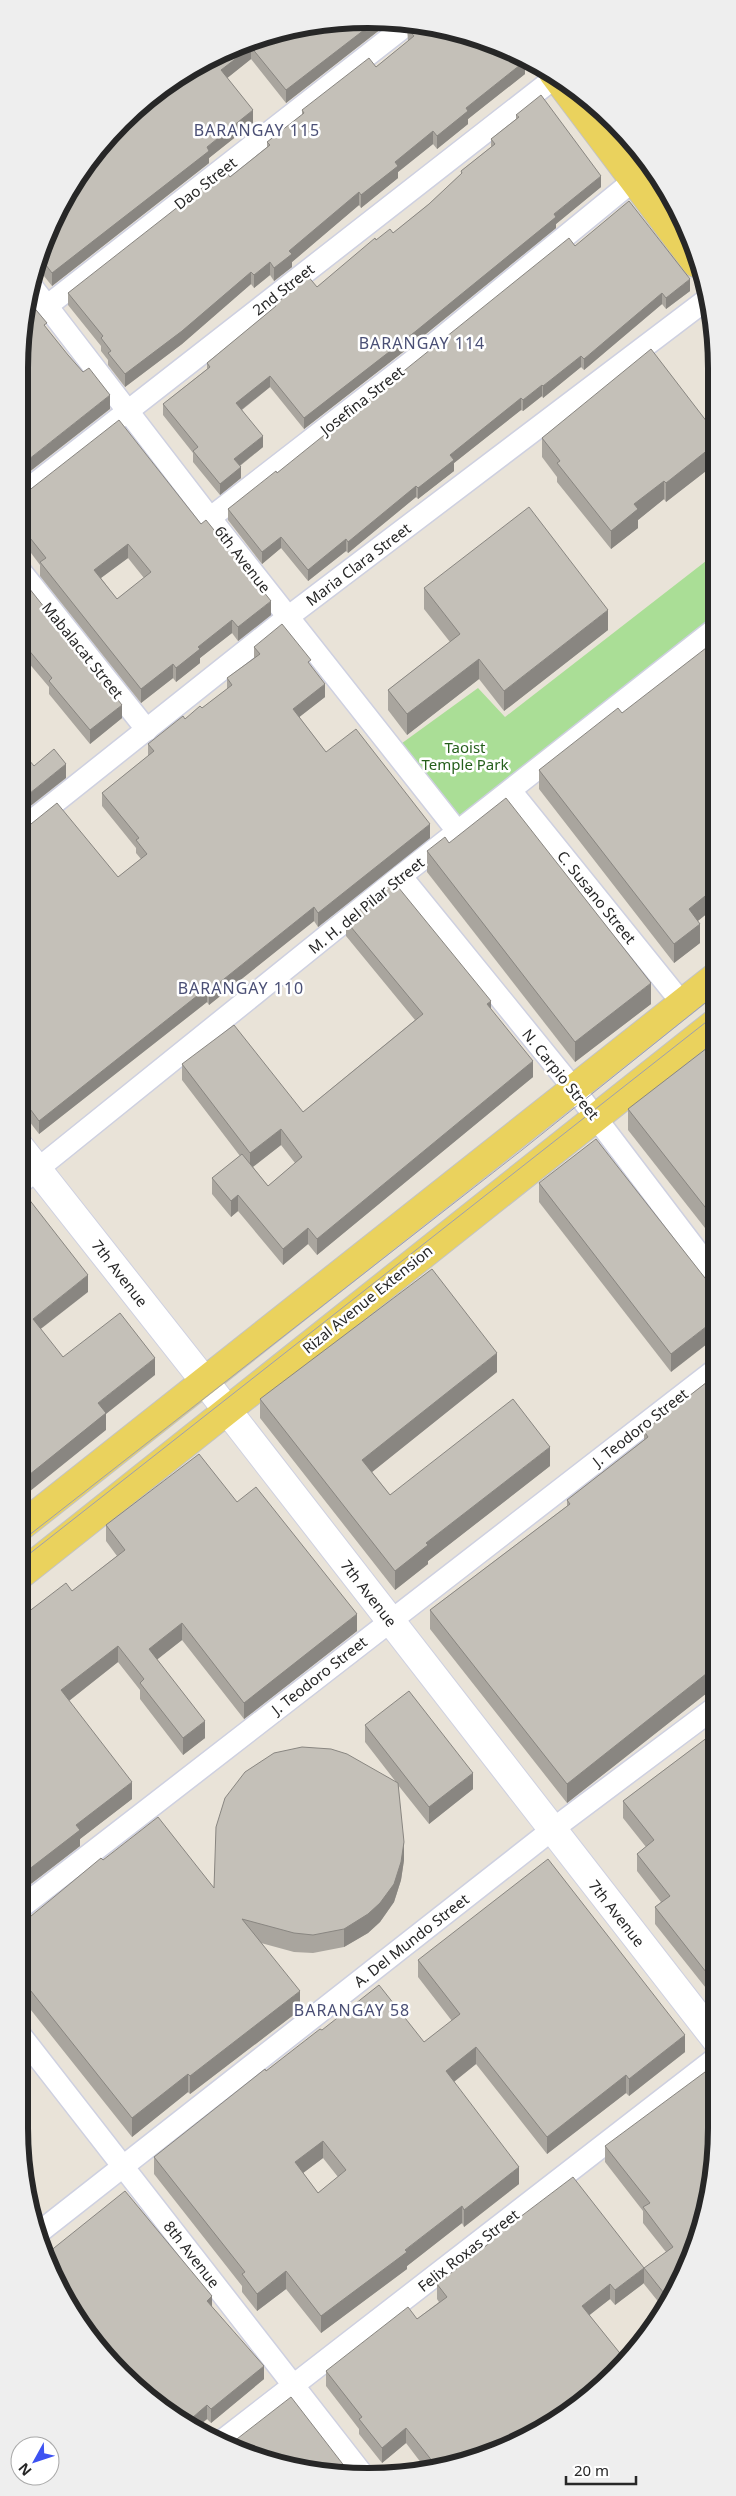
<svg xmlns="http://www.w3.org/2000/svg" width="736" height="2496" font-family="'Noto Sans',sans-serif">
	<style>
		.green { fill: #aade96 }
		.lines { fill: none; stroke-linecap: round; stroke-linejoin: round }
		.street-tunnel { stroke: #c2bdb5; stroke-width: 21; stroke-dasharray: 21 11; stroke-linecap: butt }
		.street-casing { stroke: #ced0e0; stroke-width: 24 }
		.secondary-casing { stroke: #ced0e0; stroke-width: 30 }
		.primary-casing { stroke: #c3c3c3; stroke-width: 30 }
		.street { stroke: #fff; stroke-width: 21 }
		.secondary { stroke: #fff; stroke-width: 28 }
		.primary { stroke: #ead25d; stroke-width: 28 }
		.tram { stroke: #9c9eb1; stroke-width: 1 }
		.wall { fill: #a9a59e; fill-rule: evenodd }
		.shaded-wall { fill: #898681 }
		.building { fill: #c4c0b8; stroke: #898681; fill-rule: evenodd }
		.labels { text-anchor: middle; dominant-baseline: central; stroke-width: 5; stroke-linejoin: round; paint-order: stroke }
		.street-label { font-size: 15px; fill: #272727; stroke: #fff }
		.park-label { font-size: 15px; fill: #255f1b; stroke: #fff }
		.neighbourhood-label { font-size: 16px; letter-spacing: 1px; fill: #4a4f75; stroke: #fff }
		.rim { fill: none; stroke: #272727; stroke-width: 6 }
	</style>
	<rect width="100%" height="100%" fill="#e9e3d8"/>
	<path class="green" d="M715,554V620L457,822L398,746L478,688L505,717Z"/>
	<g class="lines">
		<path class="street-tunnel" d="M628,185L649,168"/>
		<defs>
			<g id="street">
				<path d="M30,284L210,518L458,832"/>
				<path d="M47,306L409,23"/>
				<path d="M19,496L548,83"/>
				<path d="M210,518L424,352L628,185"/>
				<path d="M19,569L147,730"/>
				<path d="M511,791L682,1003"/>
				<path d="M19,831L288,617L702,303"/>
				<path d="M401,876L574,1089L716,1276"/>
				<path d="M19,1184L401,876L715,629"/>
				<path d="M19,1909L716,1369"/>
				<path d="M19,2033L364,2476"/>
				<path d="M37,2234L553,1829L717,1706"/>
				<path d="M219,2443L717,2057"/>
			</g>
			<path id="secondary" d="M19,1146L206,1383L717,2041"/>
			<g id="primary">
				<path d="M553,73L696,263"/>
				<path d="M19,1528L715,977"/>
				<path d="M19,1576L715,1023"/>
			</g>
		</defs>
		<use href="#street" class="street-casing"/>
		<use href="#secondary" class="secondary-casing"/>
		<use href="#primary" class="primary-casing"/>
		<use href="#street" class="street"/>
		<use href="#secondary" class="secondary"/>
		<use href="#primary" class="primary"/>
		<g class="tram">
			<path d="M19,1543L522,1150L715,995"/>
			<path d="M19,1562L715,1015"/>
		</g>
	</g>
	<g class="wall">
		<path d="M368,19L391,21L286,103L251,59L227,78L253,123L209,158V163L52,286L36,266L45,235L234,45Z"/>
		<path d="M407,28L525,74L468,119V124L437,149L433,144L398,172V178L361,208L359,205L292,262V267L274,281L270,275L254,288L251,284L182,344L125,387L108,365V360L101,351V346L68,305V293L230,177L267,147V142L302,115V110L376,67L408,41Z"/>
		<path d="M516,115L601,187L556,224V228L416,342L304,429L270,387L242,410L263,447L240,466L241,478L220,495L193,462V453L163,415V404L207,369V363L275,307V304L290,292V289L317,287L376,240L393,233L429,204L461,174V171L491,147V139L516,119Z"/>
		<path d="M575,246L690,291L666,309L662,304L584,370L581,367L543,398L542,396L523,411L521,410L454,463V471L418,499L416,497L348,553L346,551L308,581L281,548L262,564L228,520V509L277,473Z"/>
		<path d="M714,431L715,464L666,502L664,499L638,520V528L611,549L557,482V477L542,457V438Z"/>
		<path d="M27,492L271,615L238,641L232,633L200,658V663L176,682L173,678L141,703L40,576V565L19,537V494L20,495ZM128,558L144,578L117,599L101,578Z"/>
		<path d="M19,580L122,718L90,744L49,694V687L27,661Z"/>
		<path d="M424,588L608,630L504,711L479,679L407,735L388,710V690L450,642L424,609Z"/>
		<path d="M254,647L311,666L325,697L299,717L326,752L430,838L318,927L314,921L209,1005L207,1002L39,1134L19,1108V829L118,877L141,859L136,853V848L102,806V793L148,756V744L185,719L202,708L227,689V678L254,658Z"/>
		<path d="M715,659V907L698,921L700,943L674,963L539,789V770L622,713Z"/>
		<path d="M449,843L651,1004L575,1062L427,872V851Z"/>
		<path d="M346,921L491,1009L533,1077L317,1255L308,1244L283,1265L238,1211L231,1217L212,1194V1178L240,1156L182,1080V1064L303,1112L415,1020L346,936ZM281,1145L295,1163L268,1186L253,1167Z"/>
		<path d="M716,1059V1242L628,1130V1109Z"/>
		<path d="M539,1183L716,1292L671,1372L539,1202Z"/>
		<path d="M497,1372L372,1472L390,1495L550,1466L428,1561V1564L395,1590L260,1418V1399Z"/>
		<path d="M716,1375L717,1685L567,1803L430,1629V1610L567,1506V1500L644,1440V1431Z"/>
		<path d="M237,1502L357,1631L244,1719L182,1640L157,1659L205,1738L183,1755L140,1699V1690L118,1662L69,1701L132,1799L80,1839V1846L19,1893L72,1591L117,1556L106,1541V1525Z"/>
		<path d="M365,1725L473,1789L429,1824L398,1785L404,1860L401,1880L394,1902L380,1922L368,1933L344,1947L313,1953L294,1952L261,1943L300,2010L190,2094L188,2092L132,2137L19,1995V1926L103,1860L214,1888L396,1782L365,1742Z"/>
		<path d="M717,1728V2002L655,1924V1907L661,1902L637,1871V1854L646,1847L623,1818V1801L707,1738V1735Z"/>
		<path d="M418,1960L685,2052L629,2096L626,2093L547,2154L476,2064L454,2082L519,2184L464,2227L462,2223L407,2266V2269L321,2333L286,2289L257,2311L242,2292V2286L154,2174V2157L266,2071L322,2030L424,2042L452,2021L418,1977ZM323,2158L338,2177L318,2193L303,2173Z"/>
		<path d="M605,2146L711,2196L670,2303L665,2310L644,2284V2268L666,2252L643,2223V2211L605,2162Z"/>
		<path d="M491,2239L644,2283L615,2305L610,2299L589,2315L627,2362L425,2468L406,2443L382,2463L359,2434V2429L326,2386V2371L417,2319L439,2302L437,2299V2284L491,2242Z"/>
		<path d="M212,2307L264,2379L211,2423L207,2419L195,2429Z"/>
		<path d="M662,2314L649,2333V2325Z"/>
	</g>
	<g class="shaded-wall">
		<path d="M377,20L391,21L286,103V90Z"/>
		<path d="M251,47V59L221,83V70Z"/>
		<path d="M525,61V74L468,119V124L437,149V136L466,108Z"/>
		<path d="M253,110V123L209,158V163L52,286V273Z"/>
		<path d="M433,131V144L398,172V178L361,208V195L395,162Z"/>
		<path d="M601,176V187L556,224V228L416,342L304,429V418Z"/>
		<path d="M359,192V205L292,262V267L274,281V268L289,251Z"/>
		<path d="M270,262V275L254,288V275Z"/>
		<path d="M251,272V284L182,344L125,387V374Z"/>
		<path d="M690,279V291L666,309V298Z"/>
		<path d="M662,293V304L584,370V359Z"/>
		<path d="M581,356V367L543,398V386Z"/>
		<path d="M270,376V387L236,414V403Z"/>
		<path d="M542,385V396L523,411V400Z"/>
		<path d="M110,395V409L19,480V467Z"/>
		<path d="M521,398V410L454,463V471L418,499V488L450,455Z"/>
		<path d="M263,436V447L234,470V459Z"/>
		<path d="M714,445L715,464L666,502V483Z"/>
		<path d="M241,467V478L220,495V484Z"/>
		<path d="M664,481V499L638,520V528L611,549V531L634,504Z"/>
		<path d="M416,486V497L348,553V542Z"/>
		<path d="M281,537V548L262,564V552Z"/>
		<path d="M346,539V551L308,581V570Z"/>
		<path d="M128,544V558L94,583V570Z"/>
		<path d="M271,601V615L238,641V627Z"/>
		<path d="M608,610V630L504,711V691Z"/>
		<path d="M232,620V633L200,658V663L176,682V668L198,647Z"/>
		<path d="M27,648V661L19,668V654Z"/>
		<path d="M479,659V679L407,735V714Z"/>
		<path d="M173,664V678L141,703V689Z"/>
		<path d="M325,684V697L293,722V709Z"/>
		<path d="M122,705V718L90,744V730Z"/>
		<path d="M29,717V730L19,739V725Z"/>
		<path d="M66,764V778L19,815V802Z"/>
		<path d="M430,824V838L318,927V913Z"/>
		<path d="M715,888V907L689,928V909Z"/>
		<path d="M314,907V921L209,1005V991Z"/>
		<path d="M700,924V943L674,963V944Z"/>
		<path d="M651,983V1004L575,1062V1042Z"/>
		<path d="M207,988V1002L39,1134V1121Z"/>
		<path d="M491,1001V1017L487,1004Z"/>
		<path d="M533,1061V1077L317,1255V1239Z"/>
		<path d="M281,1129V1145L250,1169V1153Z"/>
		<path d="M238,1195V1211L231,1217V1201Z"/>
		<path d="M308,1228V1244L283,1265V1249Z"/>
		<path d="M88,1275V1292L33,1335V1319Z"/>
		<path d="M716,1319V1337L671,1372V1354Z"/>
		<path d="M497,1353V1372L362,1480V1460Z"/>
		<path d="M155,1358V1375L106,1414V1430L19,1500V1483L98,1403Z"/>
		<path d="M550,1447V1466L428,1561V1564L395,1590V1571L426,1543Z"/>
		<path d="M357,1614V1631L244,1719V1703Z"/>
		<path d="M182,1623V1640L149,1666V1649Z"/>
		<path d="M118,1646V1662L61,1707V1690Z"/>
		<path d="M716,1666L717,1685L567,1803V1784Z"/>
		<path d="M205,1721V1738L183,1755V1738Z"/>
		<path d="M473,1773V1789L429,1824V1807Z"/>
		<path d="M132,1782V1799L80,1839V1846L19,1893V1877L76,1825Z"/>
		<path d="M404,1842V1860L401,1880L394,1902L380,1922L368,1933L344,1947V1929Z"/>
		<path d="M300,1991V2010L190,2094V2076Z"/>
		<path d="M685,2035V2052L629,2096V2079Z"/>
		<path d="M476,2047V2064L446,2088V2071Z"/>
		<path d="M188,2074V2092L132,2137V2118Z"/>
		<path d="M626,2075V2093L547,2154V2137Z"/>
		<path d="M323,2141V2158L295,2179V2162Z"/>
		<path d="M519,2167V2184L464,2227V2210Z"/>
		<path d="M462,2206V2223L407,2266V2269L321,2333V2316Z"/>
		<path d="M644,2268V2283L615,2305V2290Z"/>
		<path d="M286,2271V2289L257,2311V2294Z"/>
		<path d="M610,2284V2299L582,2321V2306Z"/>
		<path d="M212,2296V2310L207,2301Z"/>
		<path d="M264,2366V2379L211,2423V2409Z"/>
		<path d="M207,2405V2419L195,2429L185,2424Z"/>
		<path d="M406,2428V2443L382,2463V2448Z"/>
	</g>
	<g class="building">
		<path d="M368,19L377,20L286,90L251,47L221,70L253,110L207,147L209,151L52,273L39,256L45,235L77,174L121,121L174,78L234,45L300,26Z"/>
		<path d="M413,23L436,25L523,58L525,61L466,108L468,111L437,136L433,131L395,162L398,166L361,195L359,192L289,251L292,254L274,268L270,262L254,275L251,272L182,331L125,374L108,353L111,351L101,338L103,336L68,293L225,170L230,177L270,145L267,142L304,113L302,110L369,58L376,67L414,36L407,28Z"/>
		<path d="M541,95L601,176L554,214L556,217L416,331L304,418L270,376L236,403L263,436L234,459L241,467L220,484L193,451L198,447L163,404L210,367L207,363L276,306L275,304L292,291L290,289L307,275L317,287L375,238L376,240L390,229L393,233L429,204L462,173L461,171L495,144L491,139L519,117L516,115Z"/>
		<path d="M629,201L690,279L666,298L662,293L584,359L581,356L543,386L542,385L523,400L521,398L450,455L454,460L418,488L416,486L348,542L346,539L308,570L281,537L262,552L228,509L276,471L277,473L569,238L575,246Z"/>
		<path d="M26,298L47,323L44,325L68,355L83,372L89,368L110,395L19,467V368Z"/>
		<path d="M651,349L714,431V445L666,483L664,481L634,504L638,509L611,531L557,463L560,461L542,438Z"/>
		<path d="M119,420L201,524L206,520L271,601L238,627L232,620L198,647L200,649L176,668L173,664L141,689L40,562L46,558L19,524V494L20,495L27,492ZM128,544L151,572L117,599L94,570Z"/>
		<path d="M529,507L608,610L504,691L479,659L407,714L388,690L460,634L424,588Z"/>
		<path d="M21,578L122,705L90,730L49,681L52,678L27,648L19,654V580Z"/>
		<path d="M282,624L311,660L308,662L325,684L293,709L326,752L356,729L430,824L318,913L314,907L209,991L207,988L39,1121L19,1094V829L26,828L57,803L118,877L147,854L136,840L139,838L102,793L154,751L148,744L183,716L185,719L200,706L202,708L232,685L227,678L260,654L254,647Z"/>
		<path d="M706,648L715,659V888L689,909L700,924L674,944L539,770L618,708L622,713Z"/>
		<path d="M19,704L29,717L19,725Z"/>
		<path d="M19,748L34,766L54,749L66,764L19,802Z"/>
		<path d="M506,798L651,983L575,1042L427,851L445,837L449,843Z"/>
		<path d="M394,882L491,1001L487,1004L533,1061L317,1239L308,1228L283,1249L238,1195L231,1201L212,1178L242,1154L268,1186L302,1157L281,1129L250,1153L182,1064L234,1025L303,1112L423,1014L346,921Z"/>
		<path d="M707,1048L716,1059V1221L628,1109Z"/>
		<path d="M596,1139L716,1292V1319L671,1354L539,1183Z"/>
		<path d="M21,1189L88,1275L33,1319L63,1357L120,1313L155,1358L98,1403L106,1413L19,1483V1191Z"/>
		<path d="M432,1269L497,1353L362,1460L390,1495L513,1399L550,1447L426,1543L428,1545L395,1571L260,1399Z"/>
		<path d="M716,1375V1666L567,1784L430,1610L570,1504L567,1500L648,1437L644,1431Z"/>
		<path d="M199,1454L237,1502L256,1487L357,1614L244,1703L182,1623L149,1649L205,1721L183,1738L140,1683L144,1679L118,1646L61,1690L132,1782L76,1825L80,1830L19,1877V1619L66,1583L72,1591L125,1550L106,1525Z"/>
		<path d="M409,1691L473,1773L429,1807L365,1725Z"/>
		<path d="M717,1728V1986L655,1907L670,1896L637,1854L654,1840L623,1801L708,1737L707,1735Z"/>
		<path d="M302,1747L331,1749L347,1754L398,1783L404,1842L401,1862L394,1884L380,1903L368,1914L344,1929L313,1935L294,1933L242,1919L300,1991L190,2076L188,2074L132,2118L19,1976V1926L101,1858L103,1860L158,1817L214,1888L216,1827L225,1798L245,1772L274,1753Z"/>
		<path d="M548,1859L685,2035L629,2079L626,2075L547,2137L476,2047L446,2071L519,2167L464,2210L462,2206L405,2250L407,2252L321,2316L286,2271L257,2294L242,2274L245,2272L154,2157L265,2069L266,2071L320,2029L322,2030L379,1985L424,2042L460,2014L418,1960ZM323,2141L346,2170L318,2193L295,2162Z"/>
		<path d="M709,2069L717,2079V2128L711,2196L671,2302L644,2268L673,2247L643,2207L650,2203L605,2146Z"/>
		<path d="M573,2177L644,2268L615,2290L610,2284L582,2306L627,2362L581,2405L480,2459L418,2473L433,2462L406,2428L382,2448L359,2419L362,2417L326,2371L408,2307L417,2319L447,2297L437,2284L492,2241L491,2239Z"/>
		<path d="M125,2191L212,2296L207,2301L264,2366L211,2409L207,2405L185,2424L156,2405L106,2358L45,2261L44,2256Z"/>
		<path d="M662,2314L652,2329L649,2325Z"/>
		<path d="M291,2397L352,2476H345L277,2465L231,2448L235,2445L233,2442Z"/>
	</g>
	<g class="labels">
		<g class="street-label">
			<text transform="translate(205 183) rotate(-38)">Dao Street</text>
			<text transform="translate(283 289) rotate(-38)">2nd Street</text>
			<text transform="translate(362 400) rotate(-38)">Josefina Street</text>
			<text transform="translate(243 559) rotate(52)">6th Avenue</text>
			<text transform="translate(358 564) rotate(-37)">Maria Clara Street</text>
			<text transform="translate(83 650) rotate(51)">Mabalacat Street</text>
			<text transform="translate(597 897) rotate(51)">C. Susano Street</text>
			<text transform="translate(366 905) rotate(-39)">M. H. del Pilar Street</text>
			<text transform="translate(561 1074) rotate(51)">N. Carpio Street</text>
			<text transform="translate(120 1273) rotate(52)">7th Avenue</text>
			<text transform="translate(367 1299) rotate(-39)">Rizal Avenue Extension</text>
			<text transform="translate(640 1427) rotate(-38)">J. Teodoro Street</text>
			<text transform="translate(369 1593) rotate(52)">7th Avenue</text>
			<text transform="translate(319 1675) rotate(-38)">J. Teodoro Street</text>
			<text transform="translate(617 1913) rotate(52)">7th Avenue</text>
			<text transform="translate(411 1940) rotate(-38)">A. Del Mundo Street</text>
			<text transform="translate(468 2250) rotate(-38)">Felix Roxas Street</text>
			<text transform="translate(192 2254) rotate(52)">8th Avenue</text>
		</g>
		<g class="park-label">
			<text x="465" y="747">Taoist<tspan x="465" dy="17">Temple Park</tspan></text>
		</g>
		<g class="neighbourhood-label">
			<text x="257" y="130">BARANGAY 115</text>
			<text x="422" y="343">BARANGAY 114</text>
			<text x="241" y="988">BARANGAY 110</text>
			<text x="352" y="2010">BARANGAY 58</text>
		</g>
	</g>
	<path d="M0 0H736V2496H0ZM368 28H368A340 340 0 0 1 708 368V2128A340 340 0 0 1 368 2468H368A340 340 0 0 1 28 2128V368A340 340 0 0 1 368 28Z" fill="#eee" fill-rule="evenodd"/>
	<path class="rim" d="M368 28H368A340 340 0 0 1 708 368V2128A340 340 0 0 1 368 2468H368A340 340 0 0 1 28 2128V368A340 340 0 0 1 368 28Z"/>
	<g transform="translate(35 2461) rotate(230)"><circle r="24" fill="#ffffff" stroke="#a9a9a9"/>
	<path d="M0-4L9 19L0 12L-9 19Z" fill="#3d52f2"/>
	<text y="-8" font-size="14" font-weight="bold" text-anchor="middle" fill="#272727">N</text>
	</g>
	<path d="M566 2476v8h70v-8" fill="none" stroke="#272727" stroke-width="2.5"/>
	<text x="574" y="2476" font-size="15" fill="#272727" stroke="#ffffff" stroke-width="4" paint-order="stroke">20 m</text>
</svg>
